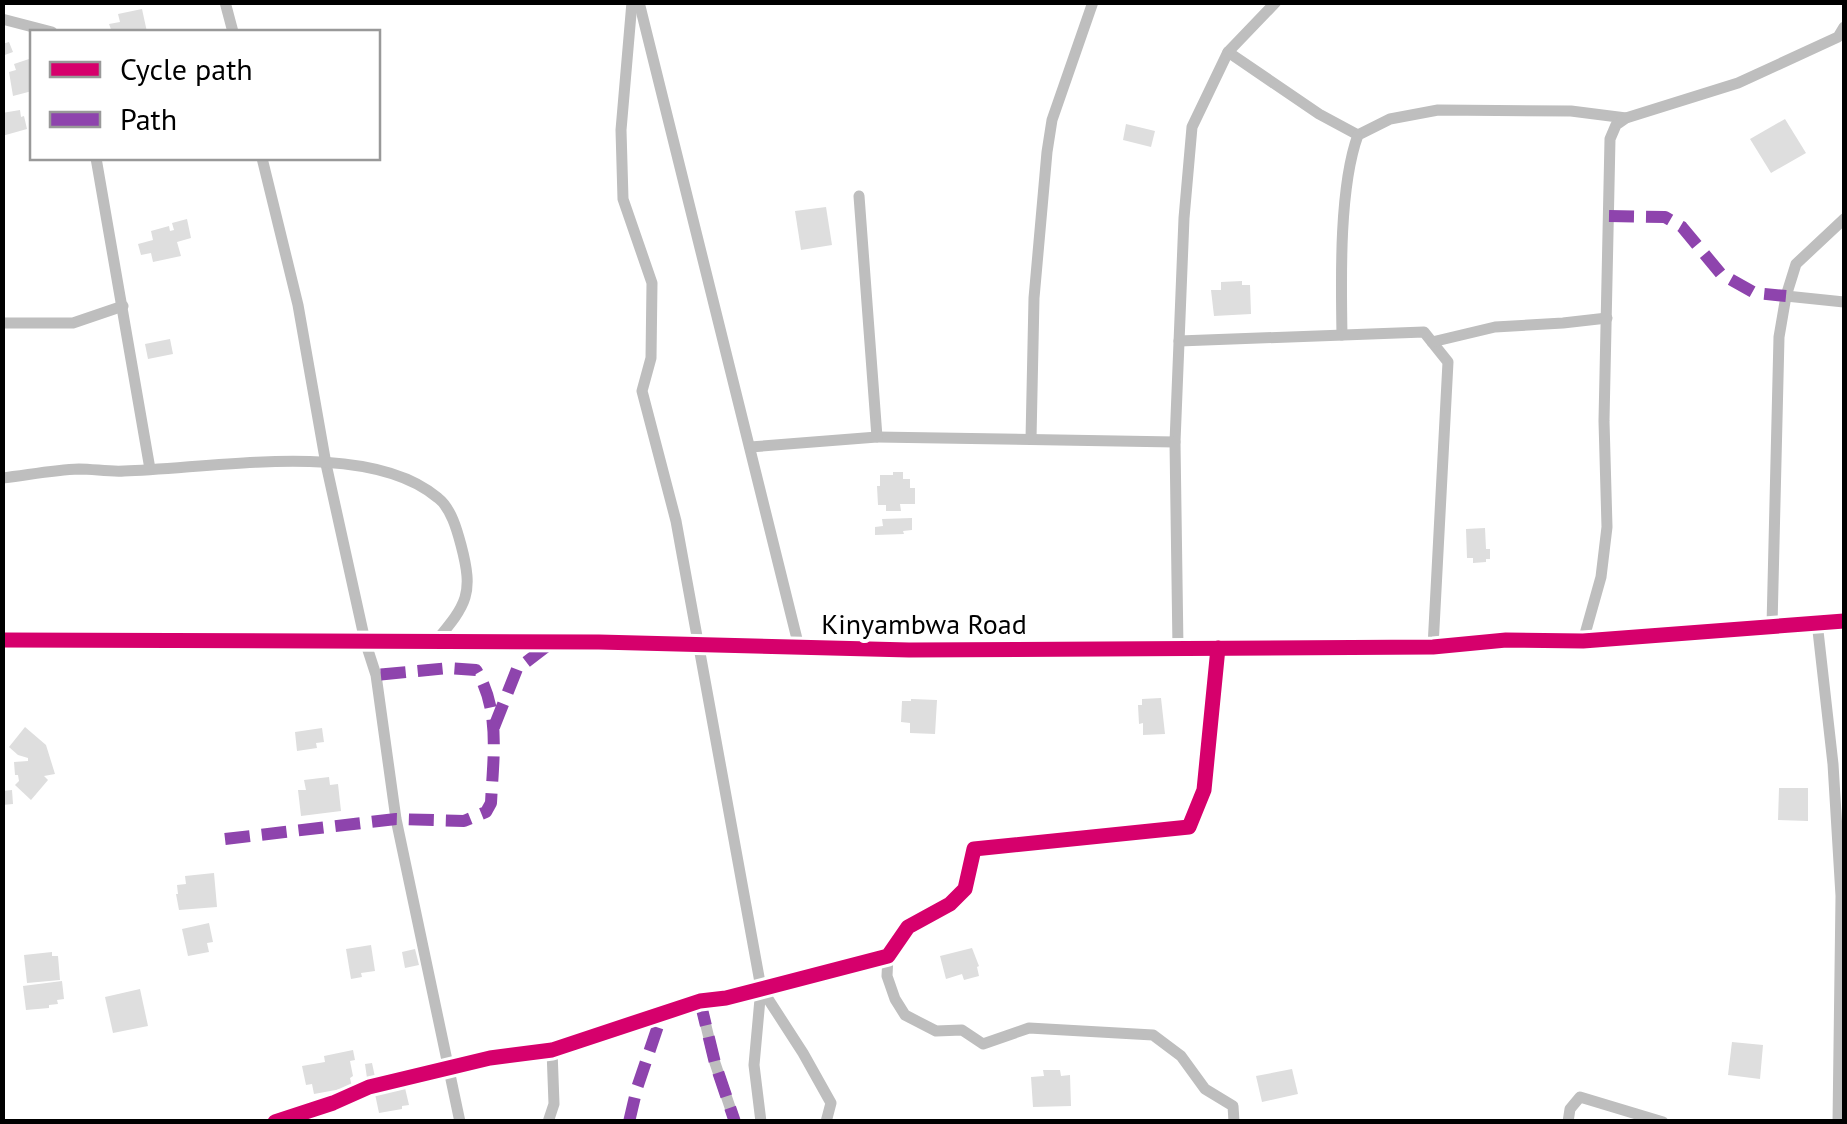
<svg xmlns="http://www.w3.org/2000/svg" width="1847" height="1124" font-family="'PT Sans',sans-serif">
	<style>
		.building { fill: #dedede }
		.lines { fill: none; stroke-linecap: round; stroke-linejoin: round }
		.street { stroke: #bebebe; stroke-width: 11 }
		.secondary { stroke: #c2c2c2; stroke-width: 18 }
		.quiet { stroke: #8e44ad; stroke-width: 12; stroke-dasharray: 25 12; stroke-linecap: butt }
		.cycleway-casing { stroke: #fff; stroke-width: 21 }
		.cycleway { stroke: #d6006c; stroke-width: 15 }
		.labels { text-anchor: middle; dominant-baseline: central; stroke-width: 8; stroke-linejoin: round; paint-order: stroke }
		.street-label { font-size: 28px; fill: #000; stroke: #fff }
	</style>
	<rect width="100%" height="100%" fill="#fff"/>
	<g class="building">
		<path d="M142,9L147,32H112L109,24L120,22L118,14Z"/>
		<path d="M9,42L13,52L2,56V44Z"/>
		<path d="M32,58V91L13,96L9,72L16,70L14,64Z"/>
		<path d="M20,110L21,117L24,116L27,129L2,136V113Z"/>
		<path d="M1785,119L1806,153L1771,173L1750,139Z"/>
		<path d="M1126,124L1155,131L1151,147L1123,140Z"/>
		<path d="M826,207L832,245L801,250L795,211Z"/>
		<path d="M187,219L191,238L177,242L181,256L153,262L151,253L141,255L138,244L153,240L151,231L169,226L170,231L174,230L172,223Z"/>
		<path d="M1242,281V285H1250L1251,314L1214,316L1211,290H1221V282Z"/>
		<path d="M170,339L173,354L148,359L145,344Z"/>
		<path d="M893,472H903V479H910V488H915V504H900L901,511H886V505H878L877,486H880V475H893Z"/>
		<path d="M912,518V530L903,531L904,534L875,535V527L883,526L882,519Z"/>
		<path d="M1485,528L1486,549H1490V559H1486V562L1473,563V558H1467L1466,529Z"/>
		<path d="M1161,698L1165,734L1143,735V723L1139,724L1138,705H1142V699Z"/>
		<path d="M911,699L937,700L935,734L910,733V723L901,722L902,701H911Z"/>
		<path d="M25,727L46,745L55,774L44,776L48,780L31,800L15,785L19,781L18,775H15L14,762L28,761V758L18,755L9,747Z"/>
		<path d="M322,728L324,742L316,743L317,748L297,751L295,732Z"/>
		<path d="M329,777L330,785L338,784L341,811L301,816L298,790H306L304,780Z"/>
		<path d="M1779,788H1808V821L1778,820Z"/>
		<path d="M12,790L13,804L2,805V791Z"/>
		<path d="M214,873L217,907L179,910L176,894H178L177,885L186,884L185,876Z"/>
		<path d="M209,923L213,942L207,943L209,952L188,956L182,929Z"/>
		<path d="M371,945L375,971L361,973L362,977L351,979L346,949Z"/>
		<path d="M972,948L979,966L977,967L979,976L964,980L962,974L946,979L940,956Z"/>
		<path d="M415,949L419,965L405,968L402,952Z"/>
		<path d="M52,952V956H58L60,980L27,983L24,955Z"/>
		<path d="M62,981L64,999L57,1000L58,1004L49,1005V1008L26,1010L23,986Z"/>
		<path d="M140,989L148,1026L113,1033L105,997Z"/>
		<path d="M1732,1042L1763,1045L1760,1079L1728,1075Z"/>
		<path d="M353,1050L355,1060L350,1061L353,1076L350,1078L352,1087L314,1094L312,1084L306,1085L302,1066L325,1062L324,1056Z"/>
		<path d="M372,1063L375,1077L367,1078L365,1064Z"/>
		<path d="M1292,1069L1298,1094L1262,1102L1256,1076Z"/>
		<path d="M1043,1070H1060L1061,1076L1070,1075L1071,1106L1033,1107L1031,1077L1044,1076Z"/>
		<path d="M405,1088L409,1105L402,1106V1109L379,1113L375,1094Z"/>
	</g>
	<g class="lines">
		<g class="street">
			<path d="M225,2L233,32"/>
			<path d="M632,2L621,130L623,199L652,283L651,358L642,391L676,521L761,988L803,1053L831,1103L826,1122"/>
			<path d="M639,2L799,647"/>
			<path d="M2,19L52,32"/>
			<path d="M1228,52L1319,114L1358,135"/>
			<path d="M96,158L150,469"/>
			<path d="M262,158L298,305L326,464L365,641L376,675L396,819L460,1122"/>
			<path d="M1786,296L1844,302"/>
			<path d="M2,323H73L123,306"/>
			<path d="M1342,335C1341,279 1339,187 1358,135L1390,119L1438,110L1571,111L1626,118"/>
			<path d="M1179,341L1424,332L1448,362L1433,647"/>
			<path d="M1432,342L1495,327L1563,323L1607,318"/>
			<path d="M877,437L1175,442L1184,218L1192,127L1228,52L1276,2"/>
			<path d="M1031,439L1034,298L1047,152L1052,120L1093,2"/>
			<path d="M1175,442L1178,648"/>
			<path d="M750,447L877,437L859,196"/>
			<path d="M2,478C28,475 53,470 79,469C94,469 109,472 124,471C211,469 368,438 438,498C451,508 457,530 461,545C474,594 467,604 436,641"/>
			<path d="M1817,622L1833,764L1841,896L1838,1122"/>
			<path d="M1772,626L1779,337L1786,296L1796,264L1844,219"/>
			<path d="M1583,641L1601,577L1607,527L1604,421L1610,139L1616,125L1626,118L1738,83L1838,37L1844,27"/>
			<path d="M888,956L887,976L895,999L905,1015L936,1031L962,1030L983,1044L1029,1028L1153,1035L1181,1056L1205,1089L1233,1106L1234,1122"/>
			<path d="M700,1001L715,1063L735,1122"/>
			<path d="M275,1122L333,1103L369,1087L490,1058L552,1050L700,1001L726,998L888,956L908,927L950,904L965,889L974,849L1189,827L1204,790L1218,648"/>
			<path d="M548,1122L554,1104L552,1050"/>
			<path d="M761,1122L754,1065L761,988"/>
			<path d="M1568,1122L1570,1109L1580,1097L1663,1122"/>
		</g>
		<path class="secondary" d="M2,640L599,642L909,650L1433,647L1506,640L1583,641L1844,621"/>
		<g class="quiet">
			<path d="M1609,216L1665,217L1682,227L1721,274L1755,293L1786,296"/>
			<path d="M494,727L517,669L551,643"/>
			<path d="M225,839L396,819L464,821L486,812L491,803C493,759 501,710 476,670L449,668L376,675"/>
			<path d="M700,1001L715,1063L735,1122"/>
			<path d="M629,1122L637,1088L662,1014"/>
		</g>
		<defs>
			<g id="cycleway">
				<path d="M2,640L599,642L909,650L1433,647L1506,640L1583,641L1844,621"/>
				<path d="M275,1122L333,1103L369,1087L490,1058L552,1050L700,1001L726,998L888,956L908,927L950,904L965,889L974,849L1189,827L1204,790L1218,648"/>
			</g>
		</defs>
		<use href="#cycleway" class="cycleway-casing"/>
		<use href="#cycleway" class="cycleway"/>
	</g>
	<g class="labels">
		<g class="street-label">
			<text x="924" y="623">Kinyambwa Road</text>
		</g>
	</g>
	<rect width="1847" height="1124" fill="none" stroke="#000000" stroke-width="10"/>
	<rect x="30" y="30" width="350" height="130" fill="#ffffff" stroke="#999999" stroke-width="2.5"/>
	<rect x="50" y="62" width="50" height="15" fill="#d6006c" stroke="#999999" stroke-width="2.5"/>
	<text x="120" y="80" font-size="30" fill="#000000">Cycle path</text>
	<rect x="50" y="112" width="50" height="15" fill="#8e44ad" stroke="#999999" stroke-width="2.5"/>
	<text x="120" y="130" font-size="30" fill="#000000">Path</text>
</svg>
